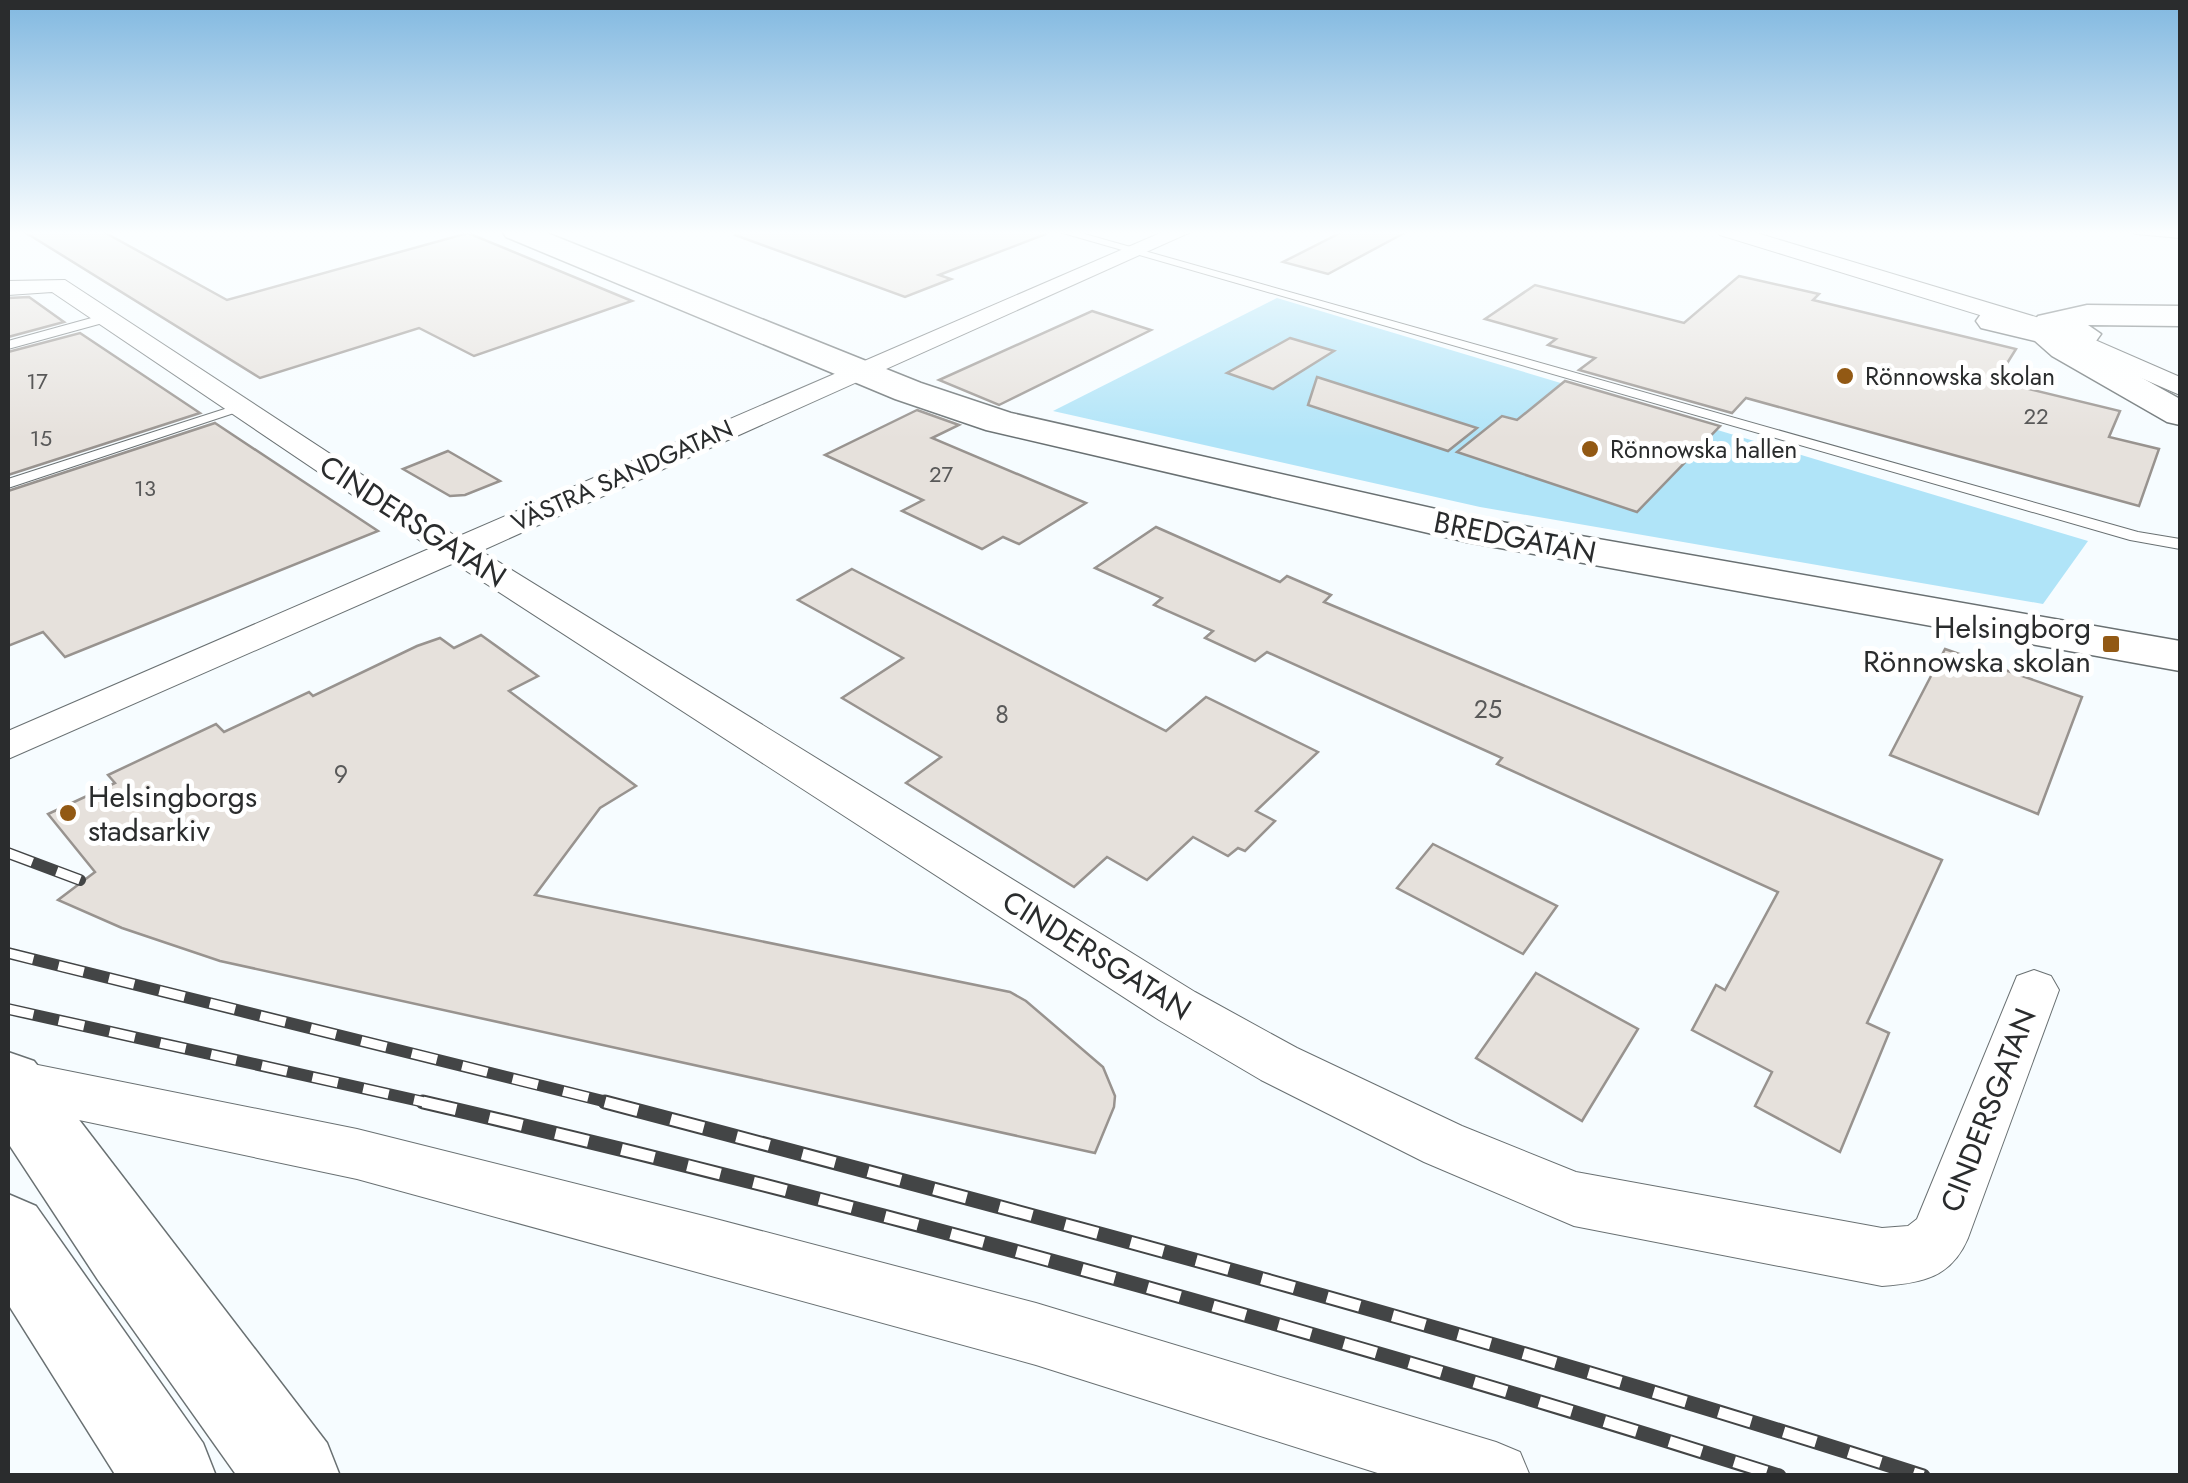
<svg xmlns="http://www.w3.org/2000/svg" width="2188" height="1483" font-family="Jost,sans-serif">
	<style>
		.green { fill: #b0e4f8 }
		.building { fill: #e6e1dc; stroke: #98938f; stroke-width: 2.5 }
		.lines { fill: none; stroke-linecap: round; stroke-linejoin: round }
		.lane-casing { stroke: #697072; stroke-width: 2 }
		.street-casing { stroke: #697072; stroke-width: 2 }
		.secondary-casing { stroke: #697072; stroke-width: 3 }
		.highway-casing { stroke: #697072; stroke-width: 3 }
		.lane { fill: #fff; fill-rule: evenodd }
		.street { fill: #fff; fill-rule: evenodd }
		.secondary { fill: #fff; fill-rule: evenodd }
		.highway { fill: #fff; fill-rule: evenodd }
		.rail-far1-casing { stroke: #434546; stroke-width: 12 }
		.rail-casing { stroke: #434546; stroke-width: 15 }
		.rail-far1 { stroke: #fff; stroke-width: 9; stroke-dasharray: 26; stroke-linecap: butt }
		.rail { stroke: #fff; stroke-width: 11; stroke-dasharray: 34; stroke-linecap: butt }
		.poi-dot { fill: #925914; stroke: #fff; stroke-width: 4 }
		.labels { text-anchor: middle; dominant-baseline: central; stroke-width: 10; stroke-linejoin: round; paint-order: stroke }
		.far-number-label { font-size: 22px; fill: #595959 }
		.far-poi-label { font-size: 25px; fill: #2a2c2d; stroke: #fff; text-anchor: start }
		.far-street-label { font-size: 25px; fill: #2a2c2d; stroke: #fff }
		.number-label { font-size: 25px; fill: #595959 }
		.street-label { font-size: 30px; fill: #2a2c2d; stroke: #fff }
		.poi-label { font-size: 30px; fill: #2a2c2d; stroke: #fff; text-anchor: end }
	</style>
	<rect width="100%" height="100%" fill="#f6fcff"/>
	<path class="green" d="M1277,298L2088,541L2043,604L1480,507L1053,411Z"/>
	<g class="building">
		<path d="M23,231H102L227,300L468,233L632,301L474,356L419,328L260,378Z"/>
		<path d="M736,231H1045L1046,234L939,275L951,279L905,297L735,235Z"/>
		<path d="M1344,231H1408L1328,274L1283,262Z"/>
		<path d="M1739,276L1819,294L1813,300L2016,349L1996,381L2120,411L2109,437L2159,449L2139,506L1746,398L1732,413L1579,370L1595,358L1548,345L1556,339L1485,319L1535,285L1684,323Z"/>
		<path d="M29,297L64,322L8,337V298Z"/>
		<path d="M1092,311L1151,330L999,405L939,380Z"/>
		<path d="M80,333L200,413L8,475V352Z"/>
		<path d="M1290,338L1334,351L1273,389L1227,373Z"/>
		<path d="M1317,377L1477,428L1448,451L1308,405Z"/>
		<path d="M1565,381L1720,426L1637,512L1457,452L1502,416L1517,420Z"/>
		<path d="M917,410L959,425L932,438L1086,503L1019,544L1003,537L982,549L902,511L923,500L825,455Z"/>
		<path d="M215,423L378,531L65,657L43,632L8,646V491Z"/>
		<path d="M448,451L500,481L465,495L450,496L403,469Z"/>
		<path d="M1156,527L1280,582L1287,576L1331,595L1324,602L1942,860L1867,1023L1889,1033L1840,1152L1755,1106L1772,1072L1692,1030L1716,985L1725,990L1778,892L1497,764L1502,758L1267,652L1255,661L1205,638L1213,631L1154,605L1162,598L1095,568Z"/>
		<path d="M852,569L1166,731L1206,697L1318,752L1256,811L1275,821L1245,851L1238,848L1228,856L1193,837L1147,880L1107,857L1074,887L906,783L941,757L842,698L903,658L798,600Z"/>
		<path d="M481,635L538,676L509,691L636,786L600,808L535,895L1010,992L1026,1001L1103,1067L1115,1096L1114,1107L1095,1153L220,961L122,928L58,900L95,872L48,814L115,783L108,775L216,724L224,732L309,692L313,696L417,646L440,638L454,648Z"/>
		<path d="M1945,649L2082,697L2038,814L1890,755Z"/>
		<path d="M1433,844L1557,906L1523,954L1397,888Z"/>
		<path d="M1536,973L1638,1029L1582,1121L1476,1058Z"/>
	</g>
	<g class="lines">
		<defs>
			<g id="lane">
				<path d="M1056,231H1074L2138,532L2180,539V549L2130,540Z"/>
				<path d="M2131,231L2180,232V238L2136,234Z"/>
				<path d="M106,314L110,315V321L8,349V341Z"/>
				<path d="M237,405L249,408L8,488V479Z"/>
			</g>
			<g id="street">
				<path d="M1165,231H1193L481,551L1195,992L1297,1048L1462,1126L1576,1172L1882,1228L1908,1226L1917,1219L2017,976L2034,970L2051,976L2059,990L1968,1238C1951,1278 1922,1283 1882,1286L1574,1226L1424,1162L1261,1080L1159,1020L454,563L8,759V731L431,548L52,292L8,295V281L65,280L457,537Z"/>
				<path d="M1717,231H1750L2056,323L2180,377V395L2038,333L1720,235Z"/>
				<path d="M8,1059L357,1129L712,1218L1036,1303L1496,1442L1520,1452L1530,1476H1387L1036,1365L357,1179L8,1105Z"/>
			</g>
			<g id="secondary">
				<path d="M502,231H542L921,383L1011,413L1467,516L2180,641V671L1467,542L986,430L895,399L506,237Z"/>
				<path d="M8,1052L34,1061L327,1443L340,1476H237L98,1280L8,1143Z"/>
				<path d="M8,1194L36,1206L203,1443L216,1476H116L8,1304Z"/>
			</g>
			<path id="highway" d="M2087,305L2180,306V326L2088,325L2101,334L2096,341L2081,344L2180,399V425L2167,422L2052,356L2035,341L1981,328L1976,321L1981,314L1993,311L2035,320L2038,316Z"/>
		</defs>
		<use href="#lane" class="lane-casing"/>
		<use href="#street" class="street-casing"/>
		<use href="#secondary" class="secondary-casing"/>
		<use href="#highway" class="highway-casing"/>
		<use href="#lane" class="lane"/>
		<use href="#street" class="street"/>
		<use href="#secondary" class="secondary"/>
		<use href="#highway" class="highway"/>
		<defs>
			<g id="rail-far1">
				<path d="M8,853L80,880"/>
				<path d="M8,953L615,1104"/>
				<path d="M8,1009L433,1104"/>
			</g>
			<g id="rail">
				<path d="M423,1102C880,1208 1331,1334 1779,1476"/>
				<path d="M605,1102C1047,1218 1488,1336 1923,1476"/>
			</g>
		</defs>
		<use href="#rail-far1" class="rail-far1-casing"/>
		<use href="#rail" class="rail-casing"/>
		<use href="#rail-far1" class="rail-far1"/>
		<use href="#rail" class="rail"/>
	</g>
	<linearGradient id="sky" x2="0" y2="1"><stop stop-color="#81b8e0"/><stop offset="0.53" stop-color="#fbfeff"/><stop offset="1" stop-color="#fbfeff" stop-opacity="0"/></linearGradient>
	<rect width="2188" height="439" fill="url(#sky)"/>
	<g class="poi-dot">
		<circle cx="1845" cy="376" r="10"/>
		<circle cx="1590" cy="449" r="10"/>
		<rect x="2101" y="634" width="20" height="20" rx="5"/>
		<circle cx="68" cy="813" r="10"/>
	</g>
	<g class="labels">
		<g class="far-number-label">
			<text x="37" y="381">17</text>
			<text x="2036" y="416">22</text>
			<text x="41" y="438">15</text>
			<text x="941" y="474">27</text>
			<text x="145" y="488">13</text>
		</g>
		<g class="far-poi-label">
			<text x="1865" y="376">Rönnowska skolan</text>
			<text x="1610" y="449">Rönnowska hallen</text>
		</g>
		<g class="far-street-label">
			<text transform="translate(622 475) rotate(-24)">VÄSTRA SANDGATAN</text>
		</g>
		<g class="number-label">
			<text x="1488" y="709">25</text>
			<text x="1002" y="714">8</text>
			<text x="341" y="774">9</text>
		</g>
		<g class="street-label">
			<text transform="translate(413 521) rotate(33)">CINDERSGATAN</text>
			<text transform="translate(1515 537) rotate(11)">BREDGATAN</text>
			<text transform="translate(1097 955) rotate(32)">CINDERSGATAN</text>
			<text transform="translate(1988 1110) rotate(-69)">CINDERSGATAN</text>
		</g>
		<g class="poi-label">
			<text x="2091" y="627">Helsingborg<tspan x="2091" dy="34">Rönnowska skolan</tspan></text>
			<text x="88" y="796" text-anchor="start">Helsingborgs<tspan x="88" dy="34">stadsarkiv</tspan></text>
		</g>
	</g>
	<rect width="2188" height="1483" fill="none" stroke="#2a2c2d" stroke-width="20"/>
</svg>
